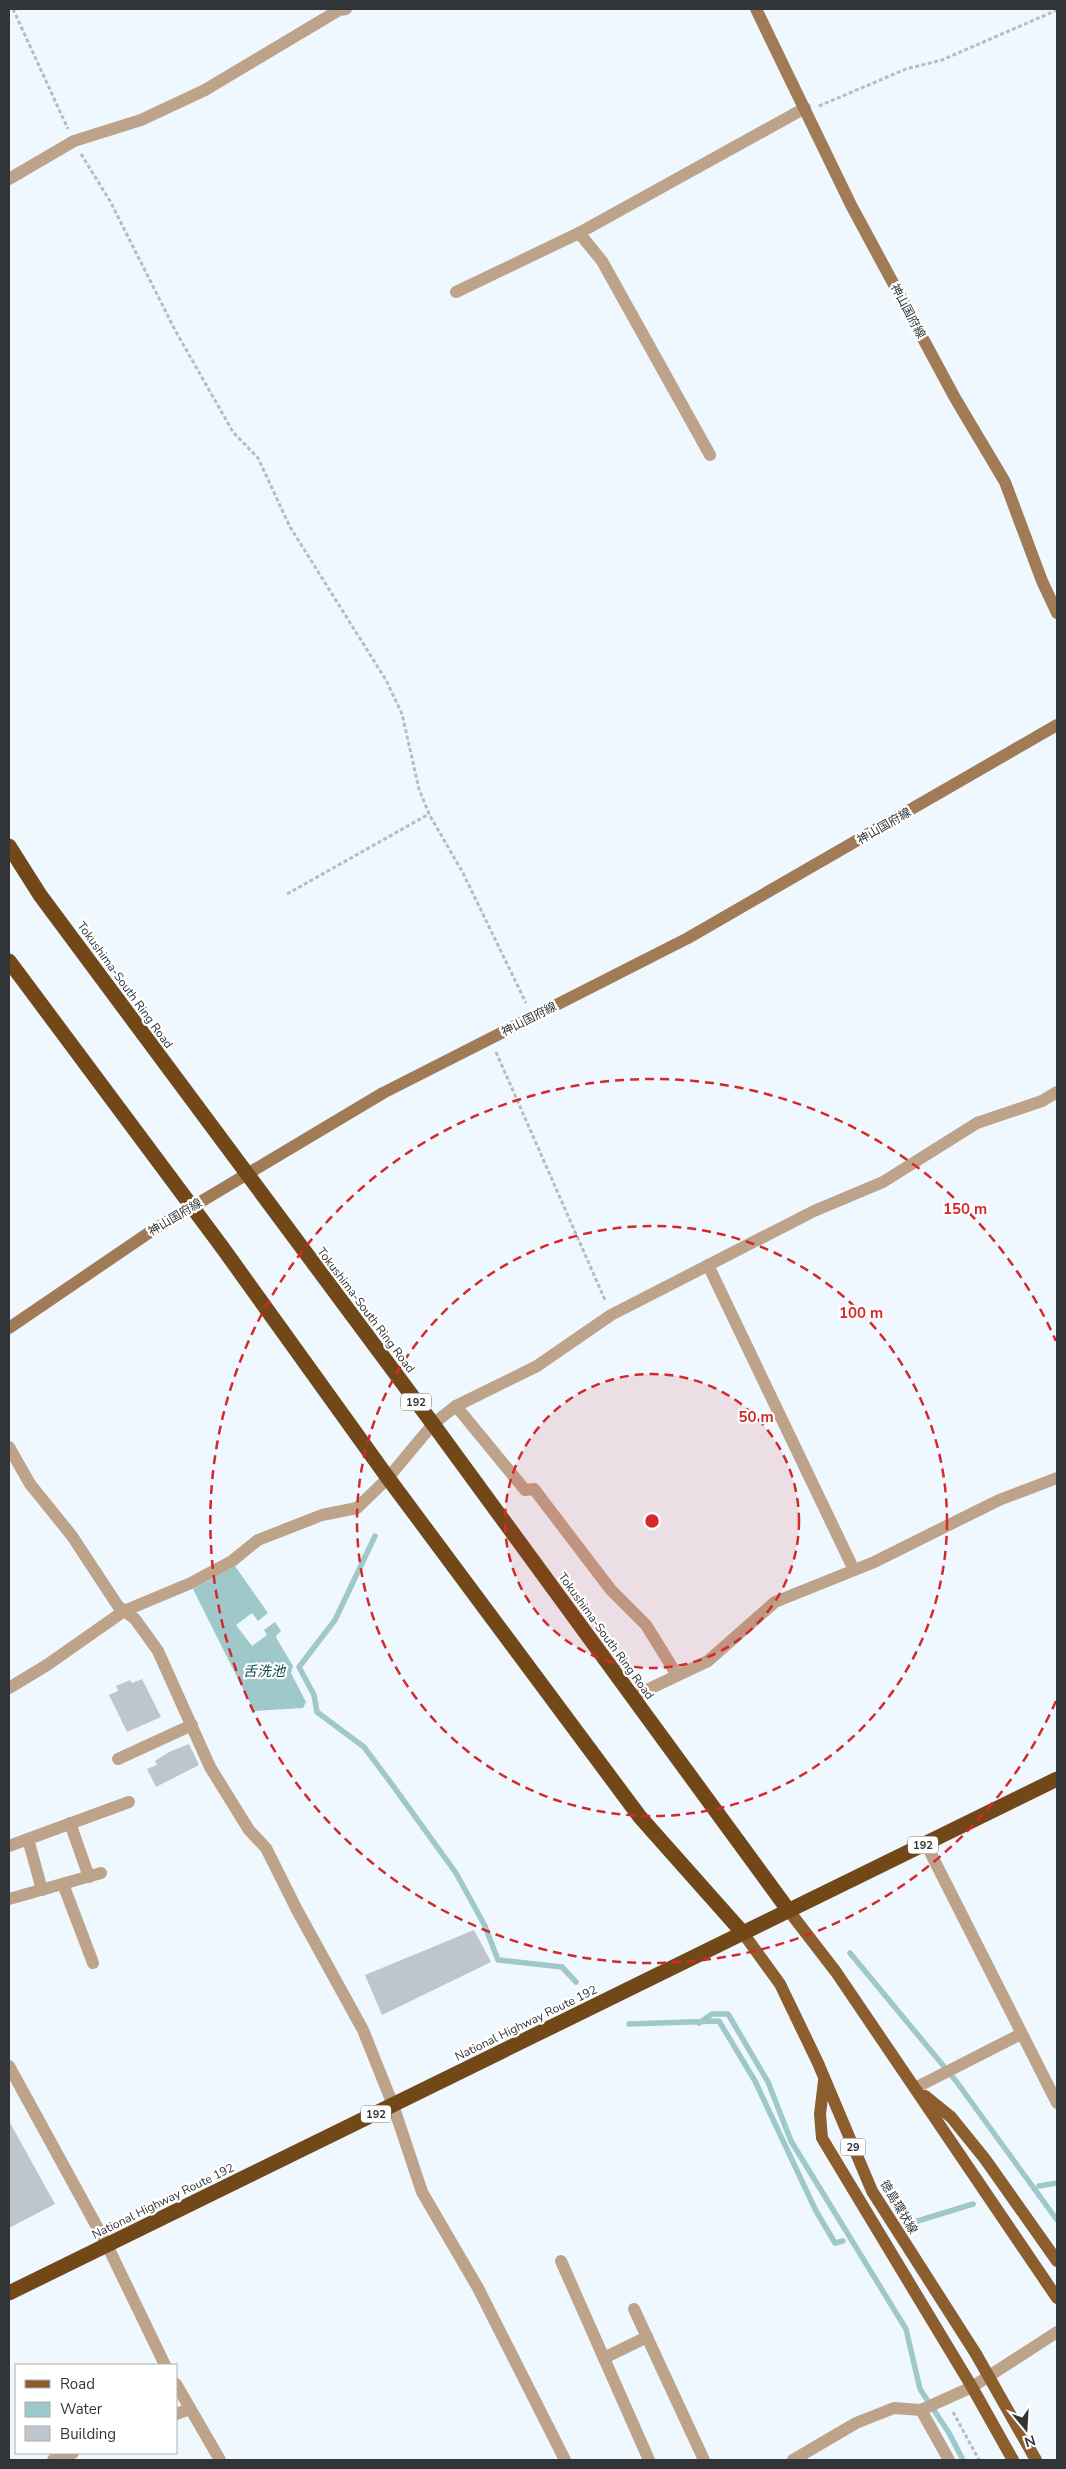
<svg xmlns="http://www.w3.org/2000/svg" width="1066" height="2469" font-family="'Nunito Sans','Noto Sans JP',sans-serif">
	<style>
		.water { fill: #9ec8c9 }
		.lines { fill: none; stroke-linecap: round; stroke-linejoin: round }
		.stream { stroke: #9ec8c9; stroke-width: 5.5 }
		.building { fill: #bec5cc }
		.path { stroke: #b6bcc2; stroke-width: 3; stroke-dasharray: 4 2.5; stroke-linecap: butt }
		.street { stroke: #bea38b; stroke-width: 12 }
		.secondary { stroke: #a17b56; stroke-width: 12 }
		.primary { stroke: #8c5d2d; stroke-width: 12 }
		.highway { stroke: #724819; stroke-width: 15 }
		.primary-bridge { stroke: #8c5d2d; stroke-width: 12 }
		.ring { fill: none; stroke: #d62828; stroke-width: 2.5; stroke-dasharray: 9 6 }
		.labels { text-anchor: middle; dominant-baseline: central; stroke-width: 4.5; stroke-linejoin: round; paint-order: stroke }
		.shield { fill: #fff; stroke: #707273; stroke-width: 1 }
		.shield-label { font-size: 11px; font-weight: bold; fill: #323537 }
		.street-label { font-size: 12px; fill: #323537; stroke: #fff }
		.water-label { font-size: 14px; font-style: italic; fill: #0b4a4d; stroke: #fff }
		.centre { fill: #d62828; stroke: #fff; stroke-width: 2.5 }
		.ring-label { font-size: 15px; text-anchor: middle; font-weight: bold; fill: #d62828; stroke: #fff; stroke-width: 4.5; stroke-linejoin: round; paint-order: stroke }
	</style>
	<rect width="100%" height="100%" fill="#f0f8ff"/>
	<path class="water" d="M235,1566L268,1613L258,1621L252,1613L236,1625L252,1646L267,1635L264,1630L275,1622L281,1631L276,1636L277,1639L293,1666L291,1673L306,1702L303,1708L254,1711L193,1589Z"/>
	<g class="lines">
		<g class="stream">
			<path d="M375,1536L335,1620L299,1667L314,1695L317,1712L364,1747L391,1783L456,1873L485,1926L498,1960L562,1967L576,1982"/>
			<path d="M850,1953L956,2081L1057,2220"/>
			<path d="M699,2023L712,2014H728L768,2082L791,2141L906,2329L920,2389L949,2433L963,2460"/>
			<path d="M629,2024L719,2021L755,2081L816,2211L835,2243L843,2241"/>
			<path d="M1039,2186L1057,2183"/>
			<path d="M911,2223L973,2204"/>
		</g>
	</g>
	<g class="building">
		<path d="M142,1679L161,1717L127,1732L109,1695L118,1691L116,1686L130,1680L132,1683Z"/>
		<path d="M189,1744L199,1765L156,1787L147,1769L157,1765L155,1761L169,1752Z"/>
		<path d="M474,1930L491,1962L382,2015L365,1975Z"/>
		<path d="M9,2121L55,2204L9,2228Z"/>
	</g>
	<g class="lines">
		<g class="path">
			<path d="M13,9L68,129"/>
			<path d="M819,106L906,69L942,60L1057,10"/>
			<path d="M81,154L110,201L175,330L233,432L258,458L290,527L386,680L402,714L419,789L429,814L463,873L526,1003"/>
			<path d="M287,894L429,814"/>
			<path d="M496,1052L605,1300"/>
			<path d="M953,2412L979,2460"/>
		</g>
		<g class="street">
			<path d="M9,179L74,141L141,120L205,90L339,10L346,9"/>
			<path d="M579,233L602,261L710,455"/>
			<path d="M456,292L579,233L805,108"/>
			<path d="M708,1265L854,1570"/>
			<path d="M456,1406L525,1490L534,1489L611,1590L646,1625L677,1675"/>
			<path d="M9,1447L30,1484L72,1536L118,1606L135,1619L158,1651L210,1767L249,1830L266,1848L297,1910L363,2030L393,2105L422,2192L478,2288L565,2460"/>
			<path d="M9,1688L47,1665L124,1611L191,1583L232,1561L258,1540L322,1515L357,1508L388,1478L433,1424L456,1406L537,1366L611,1315L814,1211L883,1182L977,1123L1042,1101L1057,1092"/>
			<path d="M632,1697L708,1661L775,1602L872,1563L999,1500L1057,1478"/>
			<path d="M118,1759L192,1725"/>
			<path d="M70,1823L89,1877"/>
			<path d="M28,1839L42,1890"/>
			<path d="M926,1844L1057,2103"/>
			<path d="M9,1846L129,1802"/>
			<path d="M63,1884L93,1963"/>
			<path d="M9,1899L101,1873"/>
			<path d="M9,2066L107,2245L165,2365"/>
			<path d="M915,2088L1021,2034"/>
			<path d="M561,2261L649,2460"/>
			<path d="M634,2309L704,2460"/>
			<path d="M604,2358L647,2337"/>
			<path d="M176,2384L220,2460"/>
			<path d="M921,2410L949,2460"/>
			<path d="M176,2414L190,2409"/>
			<path d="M53,2460L73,2453"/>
			<path d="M793,2460L856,2423L894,2408L921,2410L972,2387L1057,2332"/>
		</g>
		<g class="secondary">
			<path d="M756,9L851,205L955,398L1005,482L1042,581L1057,613"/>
			<path d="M9,1328L150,1232L383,1093L688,938L1057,725"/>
		</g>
		<g class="primary">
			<path d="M789,1911L836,1972L1057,2298"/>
			<path d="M743,1933L780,1984L818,2063L872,2191L976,2354"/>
			<path d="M824,2081L820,2114L822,2138L972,2387L1013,2460"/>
			<path d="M925,2096L951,2117L985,2159L1057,2261"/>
		</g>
		<g class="highway">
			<path d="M9,846L40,895L433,1424L789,1911"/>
			<path d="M9,961L222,1247L388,1478L640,1817L743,1933"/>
			<path d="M9,2293L1057,1779"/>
		</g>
		<path class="primary-bridge" d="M976,2354L1036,2460"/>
	</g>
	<circle cx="652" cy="1521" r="147" fill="#d62828" fill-opacity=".12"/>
	<g class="ring">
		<circle cx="652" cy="1521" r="147"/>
		<circle cx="652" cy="1521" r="295"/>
		<path d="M1056 1701A442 442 0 1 1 1056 1341"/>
	</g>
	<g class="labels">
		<g class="shield">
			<rect x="401" y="1393.5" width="30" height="17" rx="4"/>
			<rect x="908" y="1836.5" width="30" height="17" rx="4"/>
			<rect x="361" y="2105.5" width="30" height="17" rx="4"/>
			<rect x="840.5" y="2138.5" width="25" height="17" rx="4"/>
		</g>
		<g class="shield-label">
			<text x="416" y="1402">192</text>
			<text x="923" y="1845">192</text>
			<text x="376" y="2114">192</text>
			<text x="853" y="2147">29</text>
		</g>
		<g class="street-label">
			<text transform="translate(908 311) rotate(62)">神山国府線</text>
			<text transform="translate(884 826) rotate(-30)">神山国府線</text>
			<text transform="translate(125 985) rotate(54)">Tokushima-South Ring Road</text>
			<text transform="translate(529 1019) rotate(-27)">神山国府線</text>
			<text transform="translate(175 1217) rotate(-31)">神山国府線</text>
			<text transform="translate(366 1310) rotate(53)">Tokushima-South Ring Road</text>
			<text transform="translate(606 1636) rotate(54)">Tokushima-South Ring Road</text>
			<text transform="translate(526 2023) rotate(-26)">National Highway Route 192</text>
			<text transform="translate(163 2201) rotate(-26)">National Highway Route 192</text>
			<text transform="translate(899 2207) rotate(59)">徳島環状線</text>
		</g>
		<g class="water-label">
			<text x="264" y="1671">舌洗池</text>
		</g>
	</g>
	<circle cx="652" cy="1521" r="8" class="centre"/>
	<g class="ring-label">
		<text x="965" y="1214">150 m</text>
		<text x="861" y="1318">100 m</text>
		<text x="756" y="1422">50 m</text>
	</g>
	<rect width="1066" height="2469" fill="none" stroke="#323537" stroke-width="20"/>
	<rect x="15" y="2364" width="162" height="90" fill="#ffffff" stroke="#adaeaf"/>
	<rect x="25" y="2380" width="25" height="8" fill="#8c5d2d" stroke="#adaeaf"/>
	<text x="60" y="2389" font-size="15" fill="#323537">Road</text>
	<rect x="25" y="2402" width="25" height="15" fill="#9ec8c9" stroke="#adaeaf"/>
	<text x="60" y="2414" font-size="15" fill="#323537">Water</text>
	<rect x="25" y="2426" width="25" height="15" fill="#bec5cc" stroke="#adaeaf"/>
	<text x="60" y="2439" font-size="15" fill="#323537">Building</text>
	<g transform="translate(1026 2429) rotate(162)" stroke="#ffffff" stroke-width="4" paint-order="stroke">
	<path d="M0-4L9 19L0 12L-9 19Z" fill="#323537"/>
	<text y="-8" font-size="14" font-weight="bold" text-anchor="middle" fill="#323537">N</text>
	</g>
</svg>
